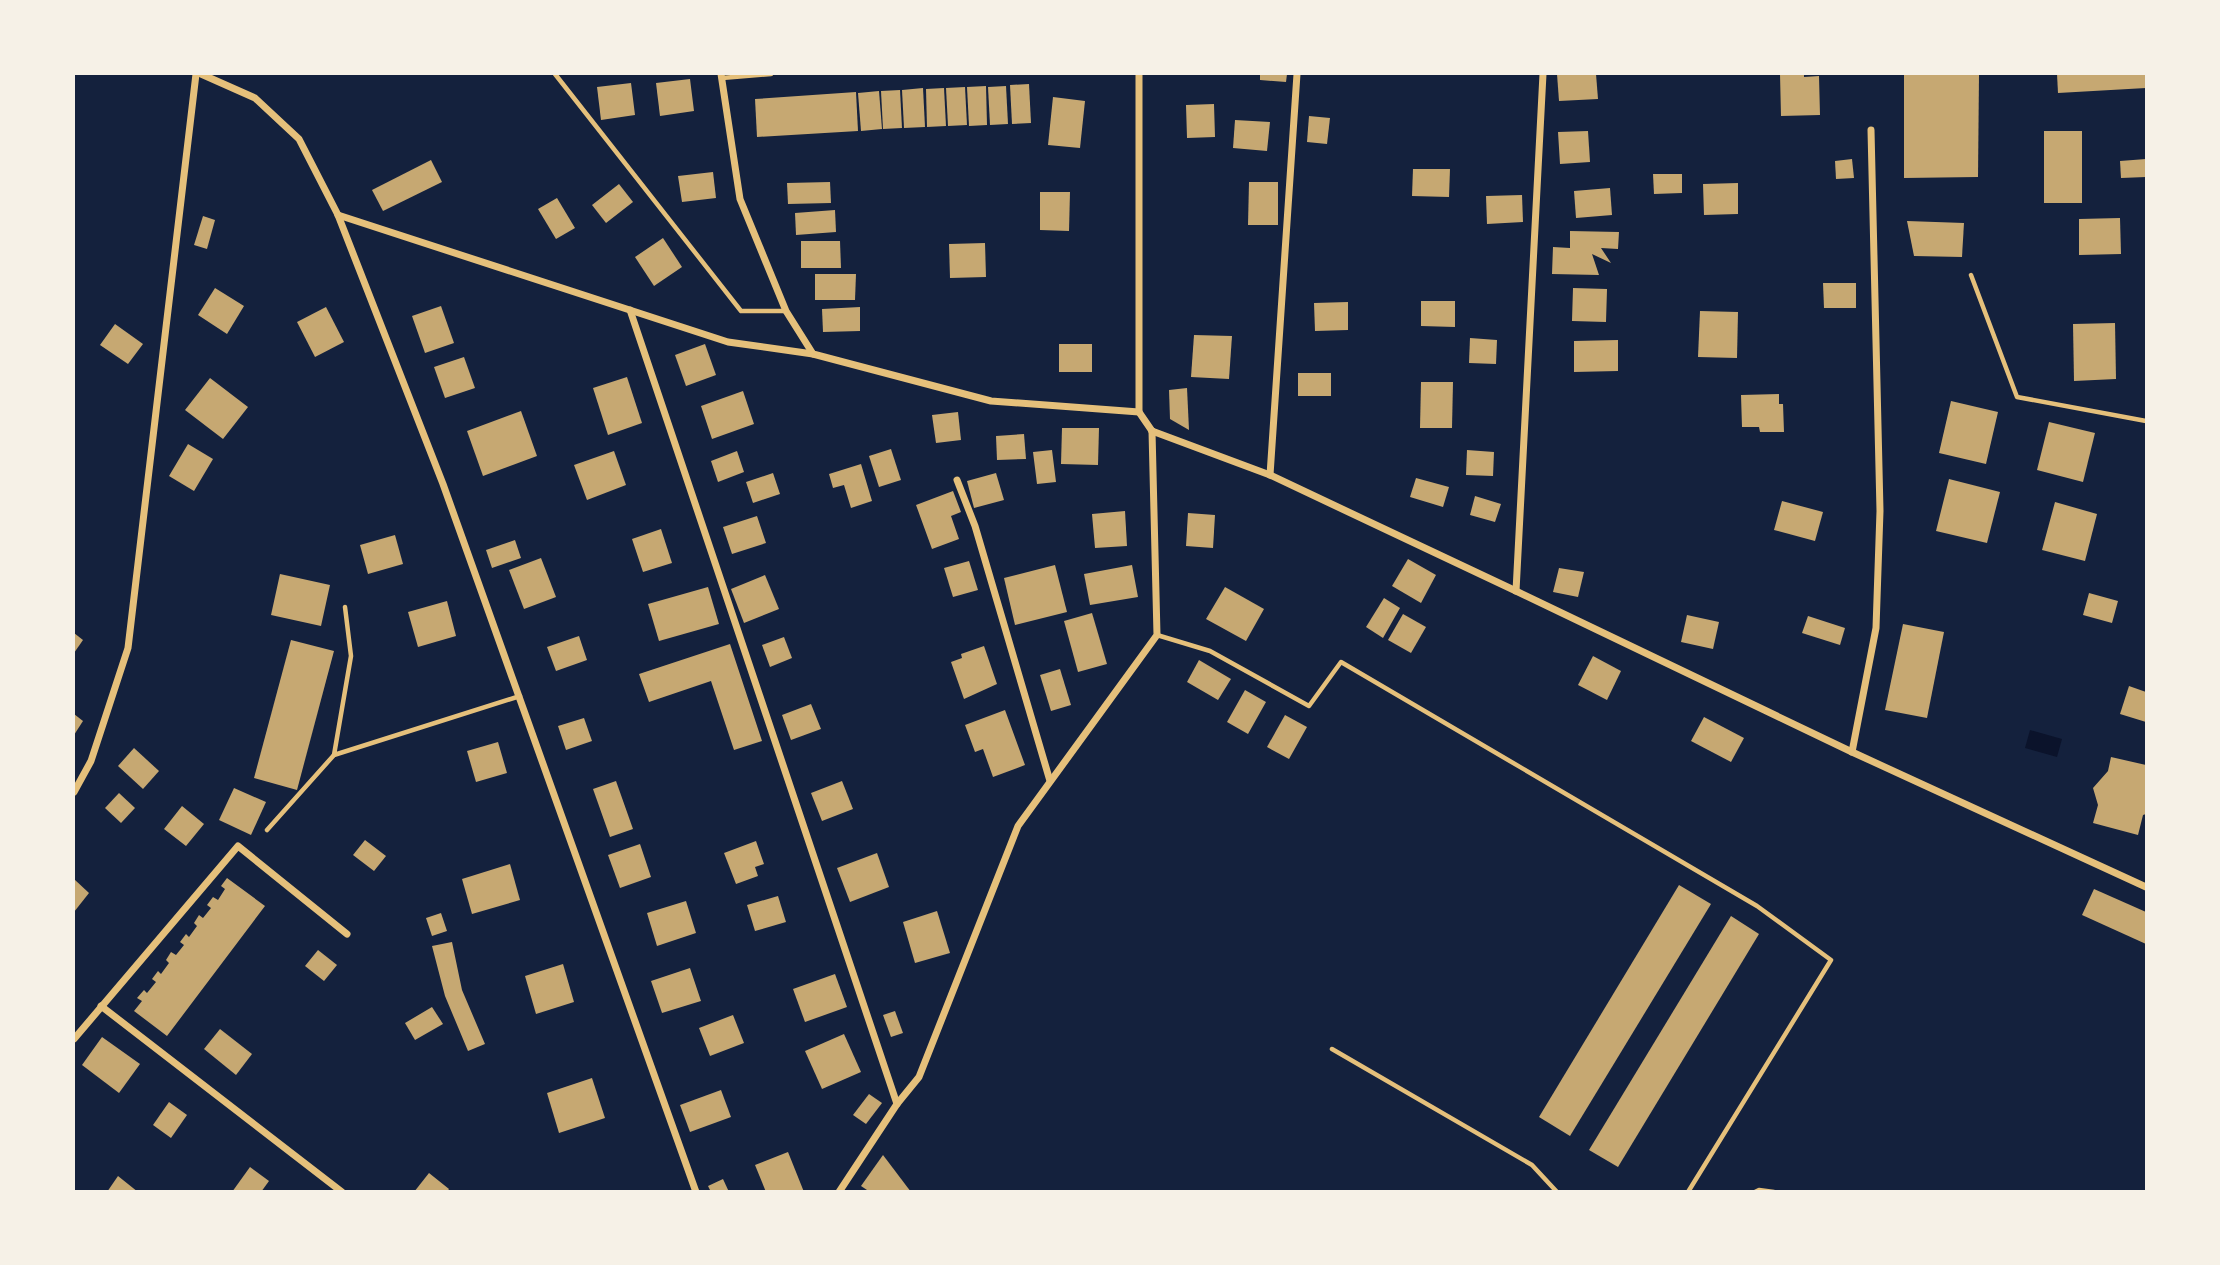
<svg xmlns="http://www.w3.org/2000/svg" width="2220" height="1265" font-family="'Crimson Pro',serif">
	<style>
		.water { fill: #0b132b }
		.building { fill: #c6a872 }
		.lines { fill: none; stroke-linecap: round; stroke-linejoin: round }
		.service { stroke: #e5c07b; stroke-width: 4.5 }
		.minor { stroke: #e5c07b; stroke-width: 7 }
	</style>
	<rect width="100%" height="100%" fill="#14213d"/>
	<path class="water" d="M2030,730L2062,739L2057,757L2025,748Z"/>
	<g class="building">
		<path d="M1260,74H1287L1286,82L1260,80Z"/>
		<path d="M1557,74H1596L1598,99L1559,101Z"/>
		<path d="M1780,74H1804V77L1819,76L1820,115L1781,116Z"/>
		<path d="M1904,74H1979L1978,177L1904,178Z"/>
		<path d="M2057,74H2146V88L2058,93Z"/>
		<path d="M690,79L694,111L660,116L656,83Z"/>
		<path d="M631,83L635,115L601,120L597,87Z"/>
		<path d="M1029,84L1031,123L1012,124L1010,85Z"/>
		<path d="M986,86L987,125L969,126L967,87Z"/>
		<path d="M1006,86L1008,124L990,125L988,87Z"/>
		<path d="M965,87L967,125L948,126L946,88Z"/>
		<path d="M923,88L925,127L904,128L902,90Z"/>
		<path d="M944,88L946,126L927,127L926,89Z"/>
		<path d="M900,90L902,128L883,129L881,91Z"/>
		<path d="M879,91L882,129L861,131L858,93Z"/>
		<path d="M856,92L858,131L757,137L755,99Z"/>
		<path d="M1053,97L1085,101L1080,148L1048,145Z"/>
		<path d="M1214,104L1215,137L1187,138L1186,105Z"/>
		<path d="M1309,116L1330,118L1327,144L1307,142Z"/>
		<path d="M1235,120L1270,122L1267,151L1233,148Z"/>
		<path d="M1588,131L1590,162L1560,164L1558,132Z"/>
		<rect x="2044" y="131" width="38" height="72"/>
		<path d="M1852,159L1854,178L1836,179L1835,161Z"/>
		<path d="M2146,159V177L2121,178L2120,161Z"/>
		<path d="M431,160L442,182L383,211L372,190Z"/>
		<path d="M1413,169H1450L1449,197L1412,196Z"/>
		<path d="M713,172L716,198L682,202L678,176Z"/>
		<path d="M1653,174H1682V193L1654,194Z"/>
		<path d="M830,182L831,203L788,204L787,183Z"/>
		<path d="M1249,182H1278V225H1248Z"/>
		<path d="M1738,183V214L1704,215L1703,184Z"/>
		<path d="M619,184L633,202L606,223L592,205Z"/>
		<path d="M1610,188L1612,215L1576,218L1574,191Z"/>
		<path d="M1040,192H1070L1069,231L1040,230Z"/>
		<path d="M1522,195L1523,222L1487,224L1486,196Z"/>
		<path d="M557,198L575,228L556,239L538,209Z"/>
		<path d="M835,210L836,232L796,235L795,213Z"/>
		<path d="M203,216L215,220L207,249L194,245Z"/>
		<path d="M2120,218L2121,254L2079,255V219Z"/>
		<path d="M1907,221L1964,223L1962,257L1914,256Z"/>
		<path d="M1570,231L1619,232L1618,249L1601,248L1611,263L1592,254L1599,275L1552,274L1553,247L1570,248Z"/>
		<path d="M663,238L682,267L654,286L635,257Z"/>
		<path d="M801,241H840L841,268H801Z"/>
		<path d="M985,243L986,277L950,278L949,244Z"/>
		<path d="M815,274H856L855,300H815Z"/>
		<path d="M1823,283H1856V308H1824Z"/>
		<path d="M215,288L244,306L227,334L198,315Z"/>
		<path d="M1573,288L1607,289L1606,322L1572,321Z"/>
		<path d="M1421,301H1455V327L1421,326Z"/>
		<path d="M1348,302V330L1315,331L1314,303Z"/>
		<path d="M441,306L454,343L425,353L412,316Z"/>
		<path d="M326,307L344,342L315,357L297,322Z"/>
		<path d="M860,307V331L823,332L822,309Z"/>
		<path d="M1700,311L1738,312L1737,358L1698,357Z"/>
		<path d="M2115,323L2116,379L2074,381L2073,324Z"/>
		<path d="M115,324L143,344L128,364L100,345Z"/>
		<path d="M1194,335L1232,336L1229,379L1191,377Z"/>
		<path d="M1470,338L1497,340L1496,364L1469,363Z"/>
		<path d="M1618,340V371L1574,372V341Z"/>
		<path d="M705,344L716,375L686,386L675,355Z"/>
		<rect x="1059" y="344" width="33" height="28"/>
		<path d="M464,357L475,388L445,398L434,367Z"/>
		<rect x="1298" y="373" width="33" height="23"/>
		<path d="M627,377L642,423L608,435L593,388Z"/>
		<path d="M210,378L248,407L223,439L185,410Z"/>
		<path d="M1421,382H1453L1452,428H1420Z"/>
		<path d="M1187,388L1189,430L1170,419L1169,390Z"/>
		<path d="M743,391L754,424L712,439L701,406Z"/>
		<path d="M1779,394V404H1783L1784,432H1760L1759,427H1742L1741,395Z"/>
		<path d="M1951,401L1998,412L1986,464L1939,453Z"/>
		<path d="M521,411L537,456L483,476L467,431Z"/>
		<path d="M958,412L961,440L936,443L932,415Z"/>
		<path d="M2049,422L2095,433L2083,482L2037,470Z"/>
		<path d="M1062,428H1099L1098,465L1061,464Z"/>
		<path d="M1024,434L1026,459L997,460L996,436Z"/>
		<path d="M188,444L213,459L194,491L169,476Z"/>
		<path d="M891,449L901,480L879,487L869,456Z"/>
		<path d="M1052,450L1056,482L1037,484L1033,452Z"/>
		<path d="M1467,450L1494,452L1493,476L1466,475Z"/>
		<path d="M614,451L626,485L587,500L574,465Z"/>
		<path d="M737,451L744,472L718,482L711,461Z"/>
		<path d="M861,464L872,501L851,508L844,485L833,488L829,474Z"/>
		<path d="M773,473L780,494L753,503L746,482Z"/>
		<path d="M996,473L1004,500L974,508L967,481Z"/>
		<path d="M1416,478L1449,487L1443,507L1410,497Z"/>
		<path d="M1949,479L2000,492L1987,543L1936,531Z"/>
		<path d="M953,491L961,512L951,516L959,539L932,549L916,505Z"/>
		<path d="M1475,496L1501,504L1495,522L1470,515Z"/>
		<path d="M1782,501L1823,512L1815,541L1774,530Z"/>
		<path d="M2055,502L2097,514L2085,561L2042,550Z"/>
		<path d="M1125,511L1127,546L1095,548L1092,514Z"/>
		<path d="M1188,513L1215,515L1213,548L1186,546Z"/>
		<path d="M757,516L766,543L732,554L723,527Z"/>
		<path d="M661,529L672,563L643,572L632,539Z"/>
		<path d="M395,535L403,564L368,574L360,545Z"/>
		<path d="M515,540L521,558L492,568L486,550Z"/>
		<path d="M541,558L556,597L524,609L509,570Z"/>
		<path d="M1408,559L1436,575L1421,603L1392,586Z"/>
		<path d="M969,561L978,590L953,597L944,568Z"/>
		<path d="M1055,565L1067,612L1015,625L1004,578Z"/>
		<path d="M1132,565L1138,597L1090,605L1084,574Z"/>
		<path d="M1559,568L1584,572L1578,597L1553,592Z"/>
		<path d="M280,574L330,585L321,626L271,615Z"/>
		<path d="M765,575L779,609L744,623L731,589Z"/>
		<path d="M708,587L719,624L659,641L648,604Z"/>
		<path d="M1225,587L1264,609L1246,641L1206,619Z"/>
		<path d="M2089,593L2118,601L2112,623L2083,615Z"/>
		<path d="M1384,598L1400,608L1383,638L1366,627Z"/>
		<path d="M447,601L456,636L418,647L408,612Z"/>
		<path d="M1092,613L1107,664L1078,672L1064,621Z"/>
		<path d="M1403,614L1426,627L1411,653L1388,640Z"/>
		<path d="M1687,615L1719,622L1713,649L1681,642Z"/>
		<path d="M1808,616L1845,628L1840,645L1802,633Z"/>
		<path d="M1903,624L1944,632L1927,718L1885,710Z"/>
		<path d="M74,633L83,640L74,653Z"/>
		<path d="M579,636L587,660L556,671L547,647Z"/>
		<path d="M784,637L792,658L770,667L762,645Z"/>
		<path d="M291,640L334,651L297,790L254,778Z"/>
		<path d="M730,644L762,741L734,750L711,681L649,702L639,674Z"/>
		<path d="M984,646L997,684L964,699L951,662L962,658L961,654Z"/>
		<path d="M1593,656L1621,671L1607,700L1578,685Z"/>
		<path d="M1199,660L1231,679L1218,700L1187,682Z"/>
		<path d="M1060,669L1071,705L1051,711L1040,675Z"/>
		<path d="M2129,686L2146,692V722L2120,714Z"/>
		<path d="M1245,690L1266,702L1248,734L1227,722Z"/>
		<path d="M811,704L821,729L791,740L782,715Z"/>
		<path d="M1005,710L1025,765L993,777L983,749L975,752L965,725Z"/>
		<path d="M74,714L83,721L74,735Z"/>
		<path d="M1285,715L1307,727L1289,759L1267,747Z"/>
		<path d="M1704,717L1744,738L1731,762L1691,741Z"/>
		<path d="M584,718L592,741L566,750L558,726Z"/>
		<path d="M498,742L507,773L476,782L467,751Z"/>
		<path d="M134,748L159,771L143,789L118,766Z"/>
		<path d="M2111,757L2146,765V814L2143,815L2138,835L2093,823L2098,805L2093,788L2108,771Z"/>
		<path d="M616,781L633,829L610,837L593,789Z"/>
		<path d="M842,781L853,809L822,821L811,793Z"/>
		<path d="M234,788L266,802L251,835L219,820Z"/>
		<path d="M119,793L135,808L121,823L105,808Z"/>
		<path d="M182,806L204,824L186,846L164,829Z"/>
		<path d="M365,840L386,856L374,871L353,855Z"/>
		<path d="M756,841L764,864L755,867L758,876L736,884L724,853Z"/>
		<path d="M640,844L651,877L620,888L608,855Z"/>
		<path d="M877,853L889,887L850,902L837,868Z"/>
		<path d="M510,864L520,900L472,914L462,879Z"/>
		<path d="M227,878L265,906L167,1036L134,1011L142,1001L137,998L144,990L147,993L156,982L152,979L158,971L161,974L169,963L166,960L171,952L176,955L184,945L180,942L186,934L189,937L197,926L194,923L199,915L203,918L211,908L207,905L213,897L218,900L225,889L221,886Z"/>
		<path d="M74,879L89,893L74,912Z"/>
		<path d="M1679,885L1711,904L1570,1136L1539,1117Z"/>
		<path d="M2094,889L2146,912V944L2082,915Z"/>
		<path d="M778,896L786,922L755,931L747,905Z"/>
		<path d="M686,901L696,933L657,946L647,913Z"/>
		<path d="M937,911L950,953L915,963L903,922Z"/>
		<path d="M441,913L447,931L432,936L426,918Z"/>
		<path d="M1731,916L1759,934L1618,1167L1589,1150Z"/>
		<path d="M452,942L462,990L485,1044L468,1051L445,996L432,946Z"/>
		<path d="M318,950L337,965L324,981L305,966Z"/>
		<path d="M563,964L574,1002L536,1014L525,976Z"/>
		<path d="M690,968L701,1001L662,1013L651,981Z"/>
		<path d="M835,974L847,1007L805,1022L793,989Z"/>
		<path d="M432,1007L443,1024L415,1040L405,1023Z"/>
		<path d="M895,1011L903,1033L891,1037L883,1015Z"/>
		<path d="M733,1015L744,1043L710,1056L699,1028Z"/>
		<path d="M220,1029L252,1054L236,1075L204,1049Z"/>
		<path d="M844,1034L861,1072L822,1089L805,1051Z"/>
		<path d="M102,1037L140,1064L119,1093L82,1065Z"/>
		<path d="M592,1078L605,1118L559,1133L547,1093Z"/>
		<path d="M721,1090L731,1117L690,1132L680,1105Z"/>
		<path d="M869,1094L882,1103L866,1124L853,1115Z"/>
		<path d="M169,1102L187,1115L171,1138L153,1125Z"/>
		<path d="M788,1152L804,1192H766L755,1165Z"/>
		<path d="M883,1155L911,1192H870L861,1186Z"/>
		<path d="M250,1167L269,1181L261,1192H232Z"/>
		<path d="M429,1173L449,1189L447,1192H414Z"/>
		<path d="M118,1176L138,1192H107Z"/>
		<path d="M723,1179L729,1192H711L708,1186Z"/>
	</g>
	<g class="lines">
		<g class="service">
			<path d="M555,74L741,311H786"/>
			<path d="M722,78L771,74"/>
			<path d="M1971,275L2017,397L2146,421"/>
			<path d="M345,607L351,656L334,755L520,696"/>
			<path d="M1157,635L1210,651L1309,706L1341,662L1757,906L1831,960L1688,1192"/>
			<path d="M267,830L334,755"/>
			<path d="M1332,1049L1532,1165L1557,1192"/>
			<path d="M1755,1192L1759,1190L1774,1192"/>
		</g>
		<g class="minor">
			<path d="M201,74L255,98L299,139L338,215L443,484L696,1192"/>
			<path d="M721,74L740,199L786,311L813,354L991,401L1139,412"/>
			<path d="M1139,74V412L1152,431"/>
			<path d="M338,215L728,342L813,354"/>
			<path d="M630,310L897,1104"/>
			<path d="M1152,431L1270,475L1516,591L1852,752L2146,887"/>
			<path d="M1270,475L1297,74"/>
			<path d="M957,480L975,526L1050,781"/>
			<path d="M1516,591L1543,74"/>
			<path d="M1852,752L1876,628L1880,511L1871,130"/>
			<path d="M74,792L91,761L128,648L196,74"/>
			<path d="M101,1006L342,1192"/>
			<path d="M74,1039L238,846L347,934"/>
			<path d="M839,1192L897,1104L919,1077L1018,826L1157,635L1152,431"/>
		</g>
	</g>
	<rect width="2220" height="1265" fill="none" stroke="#f6f1e7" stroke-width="150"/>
</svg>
